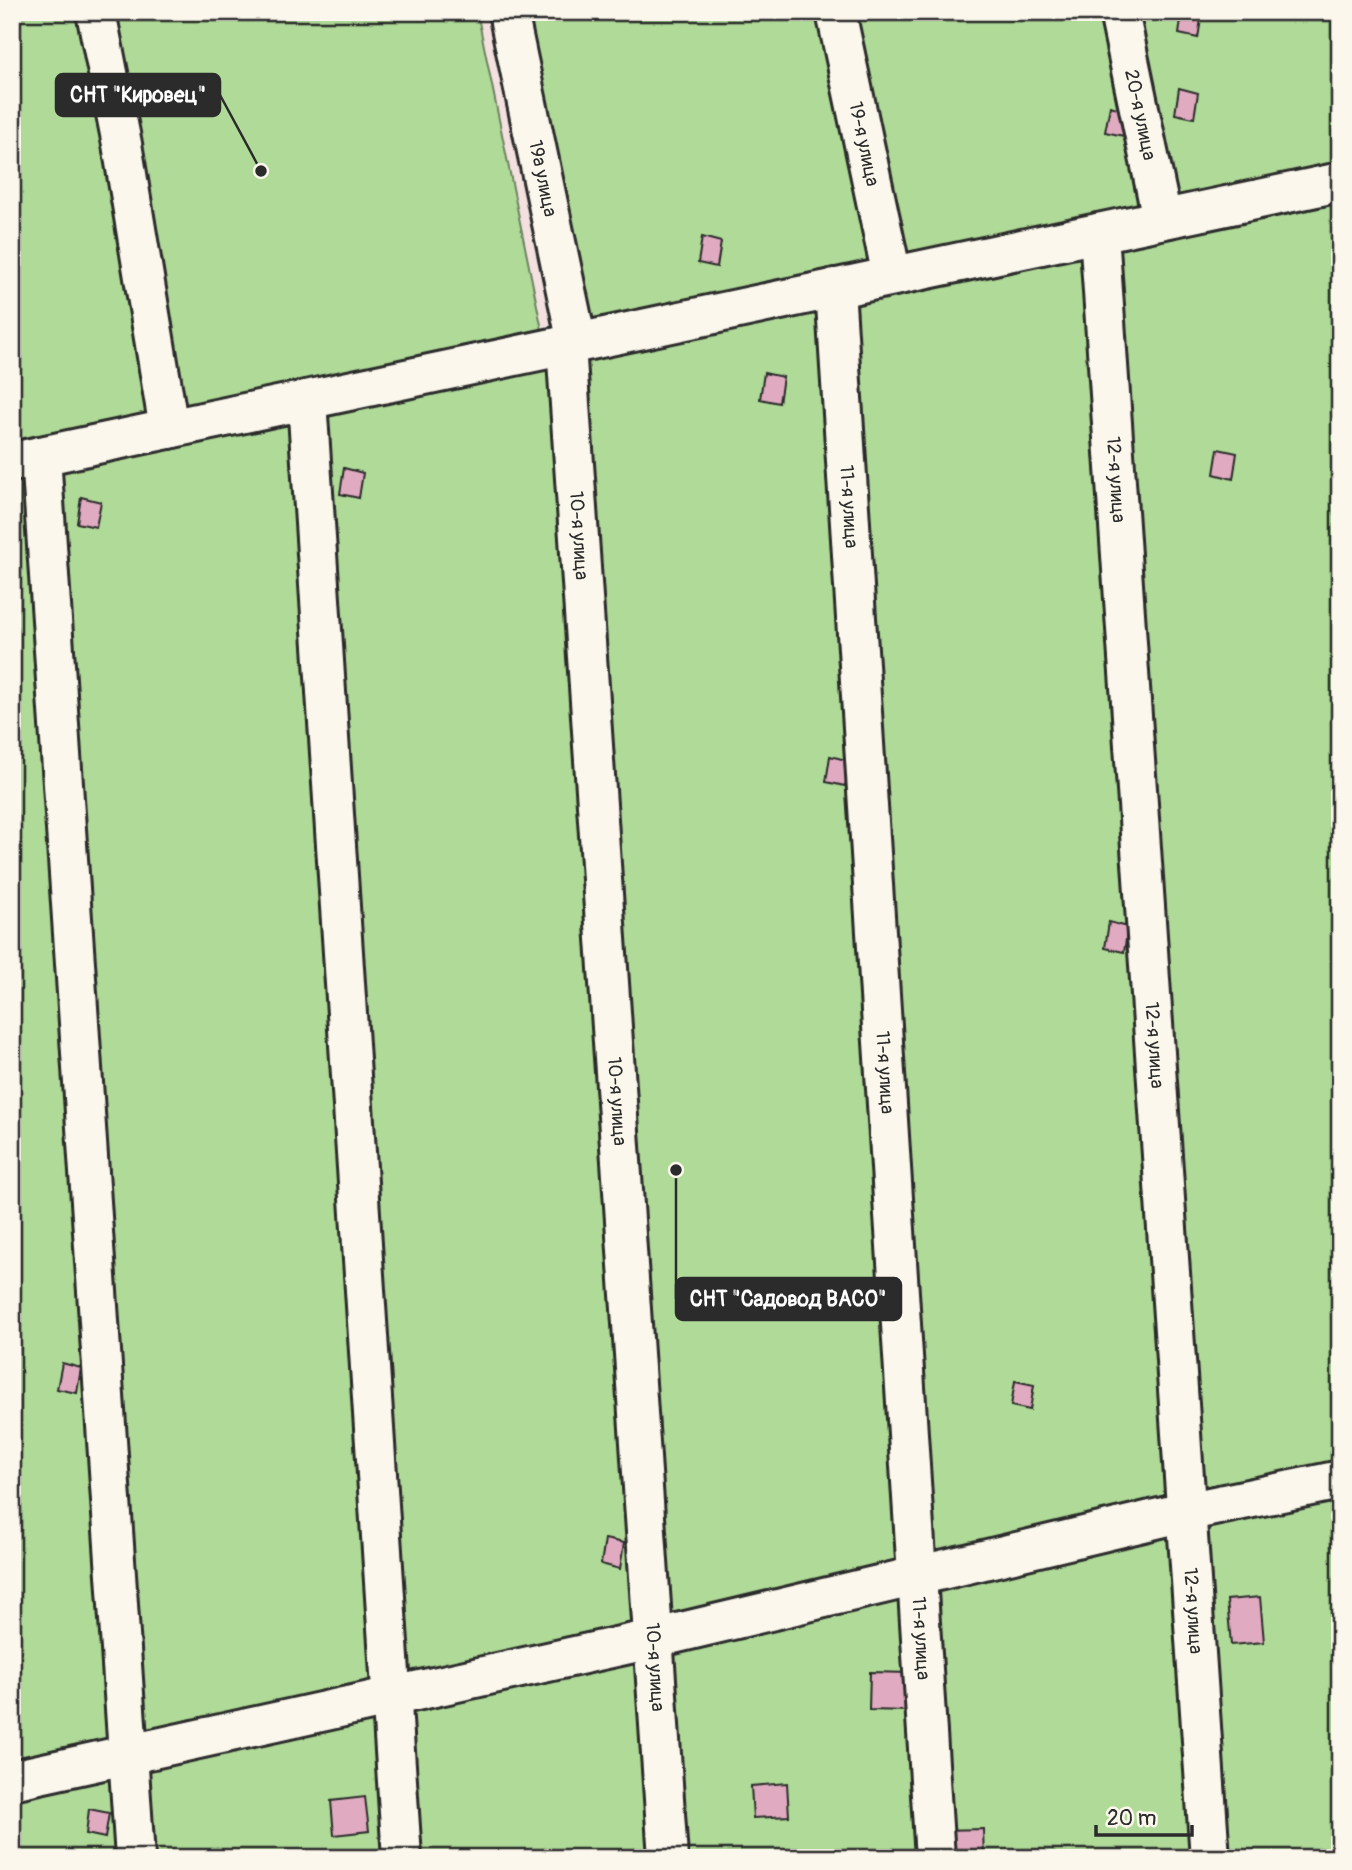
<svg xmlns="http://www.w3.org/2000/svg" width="1352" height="1870" font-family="Pangolin,sans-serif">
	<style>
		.green { fill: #afda98; stroke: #6d8262; stroke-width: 2 }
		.building { fill: #e0aac0; stroke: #2b2b2b; stroke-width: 2 }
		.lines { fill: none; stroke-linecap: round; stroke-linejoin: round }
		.minor-casing { stroke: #2b2b2b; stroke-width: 44 }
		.minor { stroke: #fbf7ec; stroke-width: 38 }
		.labels { text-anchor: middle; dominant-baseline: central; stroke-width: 6; stroke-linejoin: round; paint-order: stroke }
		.street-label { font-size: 19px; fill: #2b2b2b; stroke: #fbf7ec }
		.leader { fill: none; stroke: #2b2b2b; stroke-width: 2.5 }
		.callout-dot { fill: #2b2b2b; stroke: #fbf7ec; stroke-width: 2.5 }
		.callout { fill: #2b2b2b; stroke: #2b2b2b; stroke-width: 2.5 }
		.callout-label { font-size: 21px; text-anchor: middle; font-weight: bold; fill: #fff }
	</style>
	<rect width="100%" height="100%" fill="#f3e0df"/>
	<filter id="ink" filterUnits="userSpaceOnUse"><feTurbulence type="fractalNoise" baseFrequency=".0143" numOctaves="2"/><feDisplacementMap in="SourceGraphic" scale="14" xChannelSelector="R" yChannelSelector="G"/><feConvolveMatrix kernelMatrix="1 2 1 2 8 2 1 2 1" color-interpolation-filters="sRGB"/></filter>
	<g filter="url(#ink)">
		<g class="green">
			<path d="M12,12H477L542,330L12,441Z"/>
			<path d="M516,12H1340V1858H12V482L585,353Z"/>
		</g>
		<g class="building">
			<path d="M1182,12L1202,13L1198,38L1179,34Z"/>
			<path d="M1179,88L1198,93L1194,118L1175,114Z"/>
			<path d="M1110,106L1129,111L1124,136L1105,132Z"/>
			<path d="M702,237L721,242L717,267L698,263Z"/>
			<path d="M764,373L783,377L779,403L760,399Z"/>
			<path d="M1218,449L1237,453L1233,479L1214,474Z"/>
			<path d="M344,468L363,473L359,498L340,494Z"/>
			<path d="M81,497L101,502L96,527L77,523Z"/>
			<path d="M830,756L850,761L845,786L826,782Z"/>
			<path d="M1109,922L1128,927L1124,952L1105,948Z"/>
			<path d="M62,1363L81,1368L77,1393L57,1389Z"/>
			<path d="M1015,1381L1034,1385L1030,1410L1011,1406Z"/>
			<path d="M605,1539L624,1543L620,1569L601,1564Z"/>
			<path d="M1260,1597L1264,1642L1231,1645L1227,1600Z"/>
			<path d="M870,1672L910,1673L909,1711L869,1710Z"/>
			<path d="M787,1783L789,1816L753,1818L751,1786Z"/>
			<path d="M365,1797L369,1831L334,1835L331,1801Z"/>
			<path d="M89,1809L109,1813L105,1838L86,1834Z"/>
			<path d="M983,1829L984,1858H943L942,1830Z"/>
		</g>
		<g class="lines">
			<defs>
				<g id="minor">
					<path d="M96,12L122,144L169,429"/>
					<path id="s1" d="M508,12L577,343"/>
					<path id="s2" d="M836,12L892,276"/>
					<path id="s3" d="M1119,12L1162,219"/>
					<path id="s4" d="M1099,233L1210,1858"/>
					<path id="s5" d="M835,288L935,1858"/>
					<path id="s6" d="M566,345L668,1858"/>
					<path d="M307,400L402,1858"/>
					<path d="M41,456L135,1858"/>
					<path d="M12,462L1340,182"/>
					<path d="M12,1780L652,1639L1185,1512L1340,1480"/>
				</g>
			</defs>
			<use href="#minor" class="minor-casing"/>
			<use href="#minor" class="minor"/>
		</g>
	</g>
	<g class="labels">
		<g class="street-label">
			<text stroke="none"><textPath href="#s3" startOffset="105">20-я улица</textPath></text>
			<text stroke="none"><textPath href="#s2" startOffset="135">19-я улица</textPath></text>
			<text stroke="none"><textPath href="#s1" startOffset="170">19а улица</textPath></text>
			<text stroke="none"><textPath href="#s4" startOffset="247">12-я улица</textPath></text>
			<text stroke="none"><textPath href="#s5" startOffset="219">11-я улица</textPath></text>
			<text stroke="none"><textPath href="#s6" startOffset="191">10-я улица</textPath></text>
			<text stroke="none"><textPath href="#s4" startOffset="814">12-я улица</textPath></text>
			<text stroke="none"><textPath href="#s5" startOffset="786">11-я улица</textPath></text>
			<text stroke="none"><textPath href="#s6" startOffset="758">10-я улица</textPath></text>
			<text stroke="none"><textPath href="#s4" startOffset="1381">12-я улица</textPath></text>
			<text stroke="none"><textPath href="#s5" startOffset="1353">11-я улица</textPath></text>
			<text stroke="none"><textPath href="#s6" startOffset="1325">10-я улица</textPath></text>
		</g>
	</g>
	<path class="leader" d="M261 171L220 95M676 1170L676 1299"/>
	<g class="callout-dot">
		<circle cx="261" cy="171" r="7"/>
		<circle cx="676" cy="1170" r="7"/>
	</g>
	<g class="callout">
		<rect x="56" y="74" width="164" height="42" rx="7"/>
		<rect x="676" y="1278" width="225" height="42" rx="7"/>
	</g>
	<g class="callout-label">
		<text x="138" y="102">СНТ "Кировец"</text>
		<text x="788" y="1306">СНТ "Садовод ВАСО"</text>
	</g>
	<rect width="1352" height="1870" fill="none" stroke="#fbf7ec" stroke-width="42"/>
	<rect x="21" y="21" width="1310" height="1828" fill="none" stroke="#2b2b2b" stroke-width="2.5" filter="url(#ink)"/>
	<path d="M1096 1825v10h96v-10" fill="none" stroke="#2b2b2b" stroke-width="3.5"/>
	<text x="1107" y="1825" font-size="21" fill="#2b2b2b" stroke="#fbf7ec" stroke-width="5" paint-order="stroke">20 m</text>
</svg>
